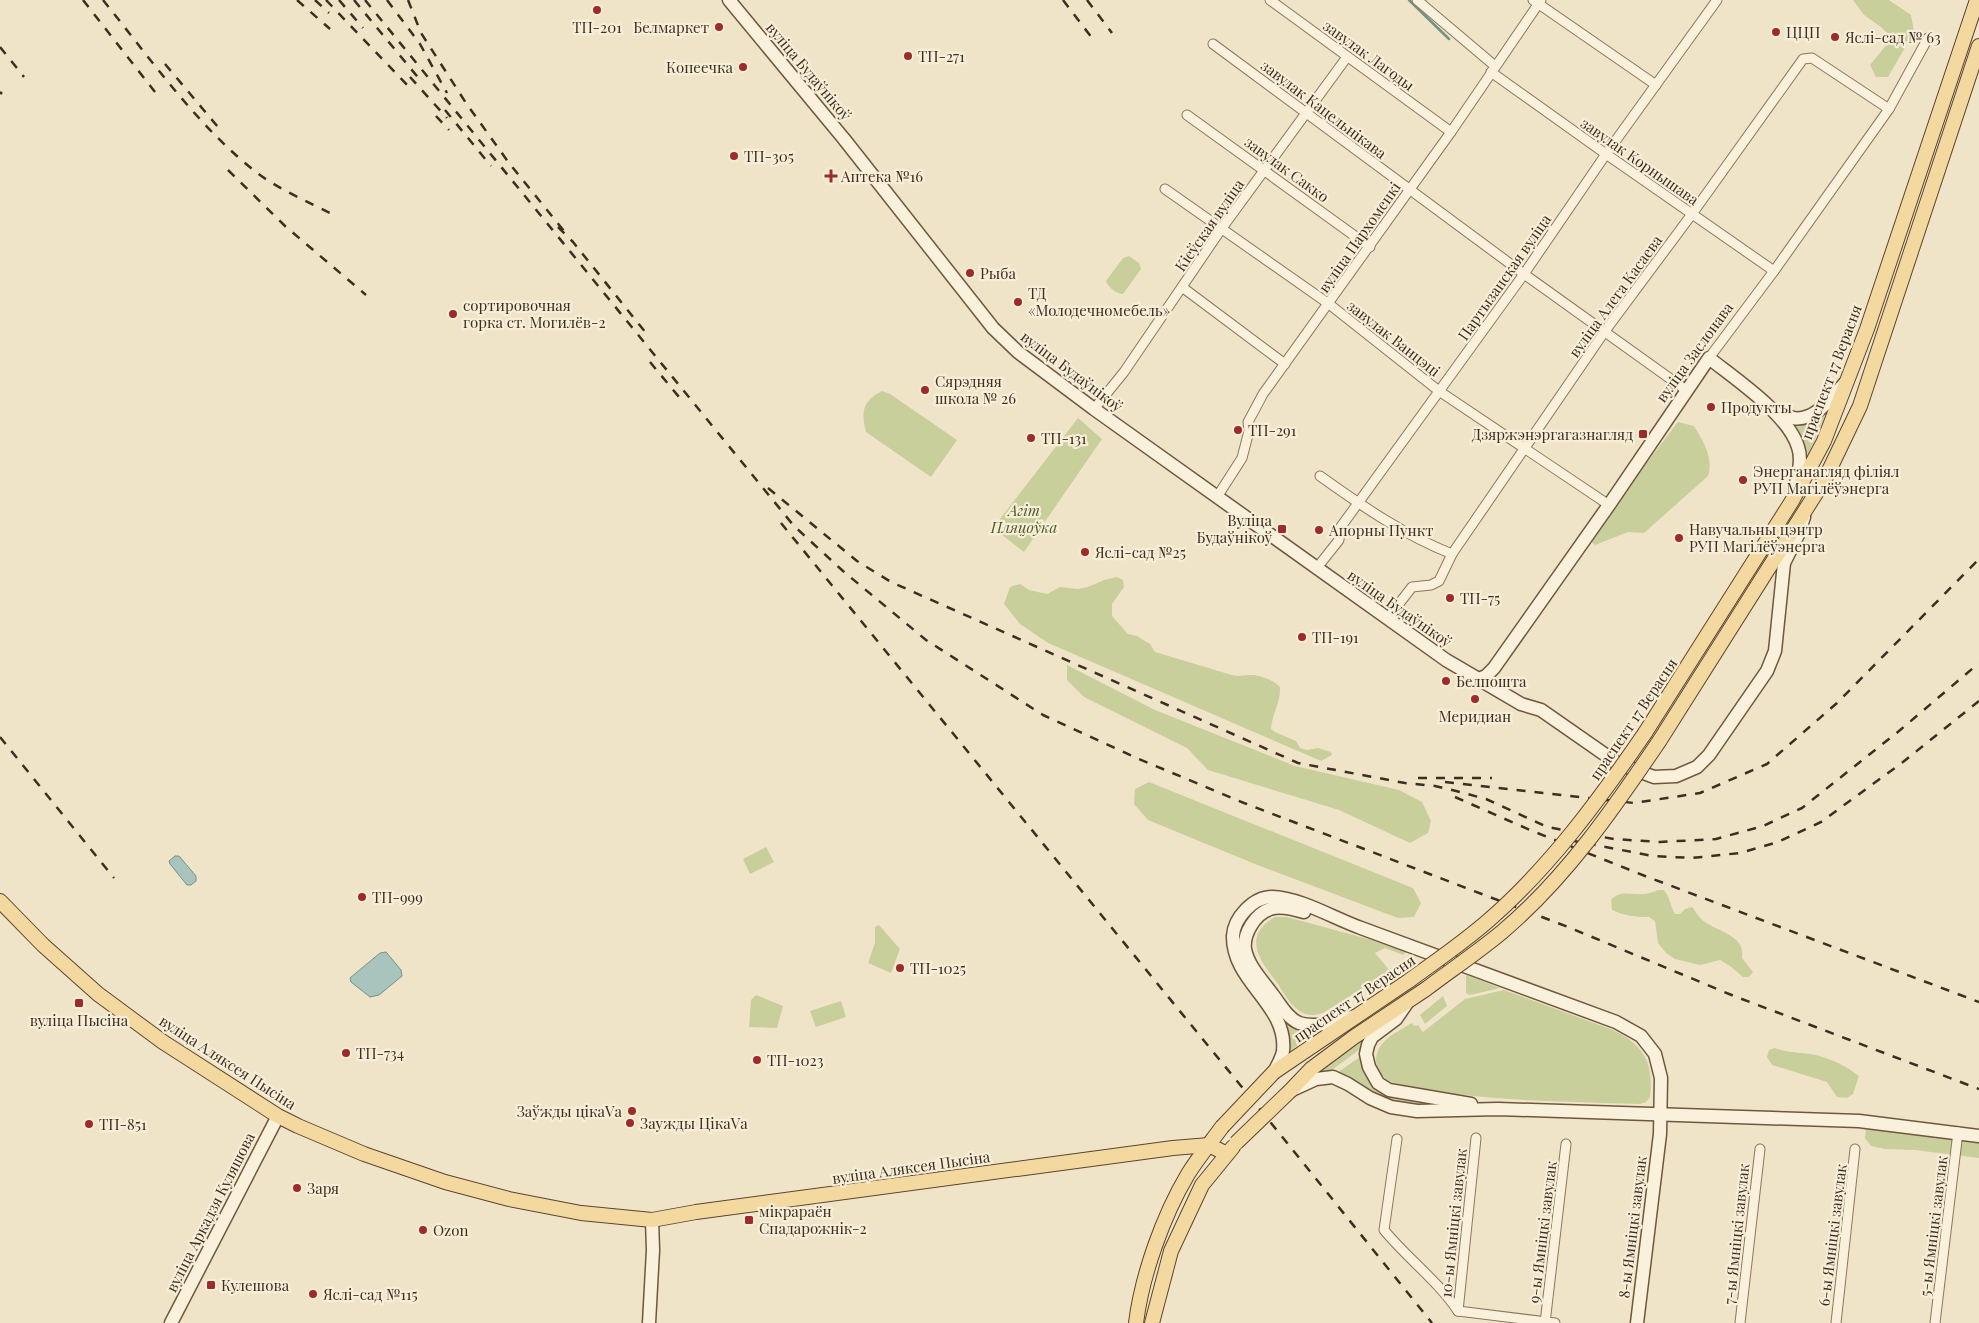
<svg xmlns="http://www.w3.org/2000/svg" width="1979" height="1323" font-family="'Playfair Display',serif">
	<style>
		.green { fill: #c9cf9b }
		.water { fill: #a9c4bc; stroke: #6f938a }
		.lines { fill: none; stroke-linecap: round; stroke-linejoin: round }
		.stream { stroke: #6f938a; stroke-width: 2.5 }
		.minor-casing { stroke: #8d765c; stroke-width: 11 }
		.secondary-casing { stroke: #6f573f; stroke-width: 15 }
		.primary-casing { stroke: #5b4430; stroke-width: 16 }
		.minor { stroke: #faf1dc; stroke-width: 9 }
		.secondary { stroke: #faf1dc; stroke-width: 12 }
		.primary { stroke: #f3d9a0; stroke-width: 14 }
		.rail { stroke: #3d2e20; stroke-width: 2.5; stroke-dasharray: 9 9; stroke-linecap: butt }
		.primary-bridge-casing { stroke: #5b4430; stroke-width: 16; stroke-linecap: butt }
		.primary-bridge { stroke: #f3d9a0; stroke-width: 14 }
		.poi-dot { fill: #9e2a2b; stroke: #f7eed8; stroke-width: 2 }
		.labels { text-anchor: middle; dominant-baseline: central; stroke-width: 4.5; stroke-linejoin: round; paint-order: stroke }
		.poi-label { font-size: 15px; fill: #3d2e20; stroke: #f7eed8; text-anchor: start }
		.street-label { font-size: 15px; fill: #3d2e20; stroke: #f7eed8 }
		.park-label { font-size: 15px; font-style: italic; fill: #4d5a26; stroke: #f7eed8 }
	</style>
	<rect width="100%" height="100%" fill="#f0e4c8"/>
	<g class="green">
		<path d="M1853,0H1889L1911,15L1914,32L1888,77H1876L1870,65L1892,38L1881,27L1864,15Z"/>
		<path d="M1129,256L1139,263L1141,269L1123,294C1116,294 1108,287 1106,281L1123,258Z"/>
		<path d="M882,391L890,394L957,440L931,477L866,432C861,412 862,401 882,391Z"/>
		<path d="M1829,407L1806,459L1800,434L1785,419Z"/>
		<path d="M1078,418L1102,439L1024,552L993,528Z"/>
		<path d="M1678,422L1694,426C1703,441 1714,458 1708,476L1644,533L1628,532L1595,545L1588,539Z"/>
		<path d="M1117,577L1123,580L1124,587L1112,604V616L1128,634L1137,636L1150,644L1155,652L1232,675C1239,677 1243,675 1249,675C1259,674 1273,680 1280,687C1281,702 1272,714 1271,729L1275,732L1296,741L1300,748L1307,750L1318,748L1331,752L1332,755L1321,761L1048,643L1020,624L1004,604L1010,587L1020,584L1029,590L1047,594L1060,587L1078,589L1088,587L1104,580Z"/>
		<path d="M1067,665L1155,710L1295,766L1399,790L1422,802L1431,821L1428,833L1410,843L1339,810L1208,770L1187,748L1084,697L1067,680Z"/>
		<path d="M1149,782L1413,888L1421,903L1414,917L1398,918L1255,864L1148,820L1134,804L1135,789Z"/>
		<path d="M766,847L774,862L750,874L743,859Z"/>
		<path d="M1658,890H1664C1670,897 1670,906 1675,914H1680L1685,909L1692,907C1696,912 1700,919 1705,922C1719,932 1746,936 1742,958L1753,972L1749,977H1743L1730,966L1720,960L1700,965L1675,959L1666,953L1658,943L1655,921L1649,917C1635,917 1625,916 1612,910L1611,900C1619,891 1626,894 1637,894C1645,895 1651,893 1658,890Z"/>
		<path d="M1275,917H1287L1368,939L1406,952L1403,955L1385,948L1375,953L1390,971L1323,1013C1314,1016 1304,1016 1297,1009C1289,1003 1283,992 1278,984C1260,961 1241,936 1275,917Z"/>
		<path d="M879,925L900,949L891,973L868,963L875,943V927Z"/>
		<path d="M1466,975L1500,988L1470,995L1466,993Z"/>
		<path d="M1504,990L1613,1030C1644,1045 1654,1063 1650,1097L1646,1102L1640,1104C1558,1101 1474,1102 1394,1083C1377,1077 1370,1059 1382,1044C1389,1035 1402,1029 1412,1023L1414,1026L1418,1025L1423,1032L1465,999Z"/>
		<path d="M756,995L783,1006L777,1028L749,1027L751,1000Z"/>
		<path d="M1443,996L1447,1006L1425,1024L1420,1015Z"/>
		<path d="M841,1001L846,1017L816,1027L810,1011Z"/>
		<path d="M1282,1017L1319,1029L1287,1053L1288,1032Z"/>
		<path d="M1364,1040L1363,1049L1359,1050L1329,1072L1318,1073Z"/>
		<path d="M1775,1048C1786,1052 1790,1052 1802,1053C1824,1055 1842,1063 1859,1076L1853,1094L1847,1098L1837,1097L1827,1082L1772,1065L1767,1057L1769,1050Z"/>
		<path d="M1360,1057H1363L1364,1072L1376,1087L1451,1104L1405,1105L1380,1098L1337,1073Z"/>
		<path d="M1866,1127L1979,1135V1158L1915,1150L1885,1149L1871,1146L1865,1138Z"/>
	</g>
	<g class="water">
		<path d="M175,856H179L196,876V881L191,885H187L170,864L169,861Z"/>
		<path d="M386,952L401,970L402,976L379,995L370,997L351,982L350,978L380,953Z"/>
	</g>
	<g class="lines">
		<path class="stream" d="M1409,0L1449,39"/>
		<defs>
			<g id="minor">
				<path d="M1270,0L1451,132"/>
				<path d="M1417,0L1495,66"/>
				<path d="M1533,0L1656,85"/>
				<path d="M1213,44L1524,274L1686,390"/>
				<path d="M1491,72L1606,154L1774,271"/>
				<path d="M1187,115L1370,247"/>
				<path d="M1165,189L1329,304L1439,391L1609,505"/>
				<path d="M1182,287L1285,364"/>
				<path d="M1709,358L1774,271L1889,109L1928,38"/>
				<path d="M1094,409L1124,372L1222,228L1347,57"/>
				<path d="M1320,476C1362,506 1404,535 1452,554"/>
				<path d="M1217,497L1242,458L1249,431L1248,422L1263,394L1451,132L1541,0"/>
				<path d="M1316,569L1339,540L1340,528L1524,274L1606,154L1717,0"/>
				<path d="M1387,619L1412,587L1431,585L1439,581L1452,554L1605,331L1692,214L1803,59L1812,58L1889,109"/>
				<path d="M1397,1139L1384,1230C1407,1258 1438,1281 1458,1311"/>
				<path d="M1458,1311L1476,1138"/>
				<path d="M1458,1311L1555,1323"/>
				<path d="M1545,1323L1566,1144"/>
				<path d="M1740,1323L1760,1149"/>
				<path d="M1836,1323L1855,1149"/>
				<path d="M1935,1323L1958,1132"/>
			</g>
			<g id="secondary">
				<path d="M729,0L844,139L993,328L1018,352L1094,409L1446,660L1521,704L1541,710L1617,763L1654,777L1676,776L1697,767L1709,755L1767,671L1775,651L1784,563L1798,535L1804,517"/>
				<path d="M1774,410C1780,413 1786,416 1793,418C1816,422 1832,396 1846,382"/>
				<path d="M1479,679L1486,676L1494,668L1609,505L1709,358C1735,379 1788,414 1798,447C1803,461 1797,478 1794,492"/>
				<path d="M1304,912C1294,909 1280,905 1270,909C1255,914 1243,934 1245,949C1248,966 1263,981 1273,995C1280,1004 1287,1018 1299,1023C1317,1029 1337,1021 1355,1016"/>
				<path d="M1407,1003L1396,1019L1372,1037L1368,1045L1366,1054L1369,1067L1378,1083L1389,1090L1471,1104"/>
				<path d="M1274,1072C1277,1066 1282,1058 1283,1051C1288,1005 1232,982 1233,936C1234,918 1253,897 1272,897C1301,898 1333,918 1361,928C1446,959 1531,990 1616,1022L1641,1036L1655,1054L1661,1078L1660,1134L1637,1323"/>
				<path d="M1292,1090L1316,1079L1333,1077L1348,1084L1370,1098L1391,1107L1417,1111L1498,1109L1859,1121L1979,1136"/>
				<path d="M171,1323L278,1116"/>
				<path d="M649,1323L653,1250L652,1220"/>
			</g>
			<g id="primary">
				<path d="M1645,733L1792,501L1824,441L1867,329L1977,0"/>
				<path d="M1660,740L1825,479L1860,406L1979,46"/>
				<path d="M0,901L43,945L98,994L163,1042L278,1116L298,1126L364,1154L445,1182L509,1199L581,1213L652,1220L696,1212L1173,1148L1209,1145L1227,1154"/>
				<path d="M1274,1072L1410,980"/>
				<path d="M1290,1091L1311,1069L1354,1037L1426,989"/>
				<path d="M1136,1323C1142,1275 1163,1216 1188,1174C1198,1158 1211,1142 1222,1127"/>
				<path d="M1152,1323L1171,1251L1202,1185L1233,1147"/>
			</g>
		</defs>
		<use href="#minor" class="minor-casing"/>
		<use href="#secondary" class="secondary-casing"/>
		<use href="#primary" class="primary-casing"/>
		<use href="#minor" class="minor"/>
		<use href="#secondary" class="secondary"/>
		<use href="#primary" class="primary"/>
		<g class="rail">
			<path d="M83,0L155,92"/>
			<path d="M103,0C150,58 200,130 260,175C279,189 308,202 330,213"/>
			<path d="M297,0L330,29"/>
			<path d="M315,0L329,13"/>
			<path d="M326,0L412,90"/>
			<path d="M339,0L363,28"/>
			<path d="M354,0L421,81"/>
			<path d="M365,0L794,526L843,571L926,640L1043,715L1139,759L1244,803L1568,927L1734,996L1979,1089"/>
			<path d="M387,0L420,44L447,93"/>
			<path d="M408,0L421,33L466,103L509,163L564,231"/>
			<path d="M1063,0L1092,38"/>
			<path d="M1087,0L1112,33"/>
			<path d="M0,47L24,77"/>
			<path d="M165,64L218,127"/>
			<path d="M410,77L447,118"/>
			<path d="M0,92L2,94"/>
			<path d="M445,110L491,166"/>
			<path d="M436,116L449,130"/>
			<path d="M228,170L285,226L366,295"/>
			<path d="M558,227L573,242L646,333"/>
			<path d="M650,362L679,397"/>
			<path d="M768,488L857,561L891,582L1298,763L1405,783L1435,786L1456,791L1486,799L1547,827L1614,839L1660,842L1716,839L1763,826L1802,808L1899,731L1979,663"/>
			<path d="M781,523L1259,1108L1432,1323"/>
			<path d="M0,737L114,878"/>
			<path d="M1418,778H1492"/>
			<path d="M1445,782L1634,803L1700,793L1767,764L1837,703L1979,559"/>
			<path d="M1455,797L1530,830L1645,876L1979,1002"/>
			<path d="M1569,840L1653,856L1692,858L1740,853L1778,842L1821,822L1903,762L1979,701"/>
		</g>
		<defs>
			<g id="primary-bridge">
				<path d="M1410,980C1436,961 1464,942 1489,920C1550,867 1599,800 1645,733"/>
				<path d="M1426,989C1451,970 1478,952 1502,932C1566,878 1614,808 1660,740"/>
				<path d="M1222,1127L1274,1072"/>
				<path d="M1236,1143L1290,1091"/>
			</g>
		</defs>
		<use href="#primary-bridge" class="primary-bridge-casing"/>
		<use href="#primary-bridge" class="primary-bridge"/>
	</g>
	<g class="poi-dot">
		<circle cx="597" cy="10" r="5"/>
		<circle cx="719" cy="27" r="5"/>
		<circle cx="1776" cy="32" r="5"/>
		<circle cx="1835" cy="37" r="5"/>
		<circle cx="908" cy="56" r="5"/>
		<circle cx="743" cy="67" r="5"/>
		<circle cx="734" cy="156" r="5"/>
		<path d="M828.5 168.5h5v5h5v5h-5v5h-5v-5h-5v-5h5z"/>
		<circle cx="970" cy="273" r="5"/>
		<circle cx="1018" cy="302" r="5"/>
		<circle cx="453" cy="314" r="5"/>
		<circle cx="925" cy="390" r="5"/>
		<circle cx="1711" cy="407" r="5"/>
		<circle cx="1238" cy="430" r="5"/>
		<rect x="1638" y="429" width="10" height="10" rx="2.5"/>
		<circle cx="1031" cy="438" r="5"/>
		<circle cx="1743" cy="480" r="5"/>
		<rect x="1277" y="524" width="10" height="10" rx="2.5"/>
		<circle cx="1319" cy="530" r="5"/>
		<circle cx="1679" cy="538" r="5"/>
		<circle cx="1085" cy="552" r="5"/>
		<circle cx="1450" cy="598" r="5"/>
		<circle cx="1302" cy="637" r="5"/>
		<circle cx="1446" cy="681" r="5"/>
		<circle cx="1475" cy="699" r="5"/>
		<circle cx="362" cy="897" r="5"/>
		<circle cx="900" cy="968" r="5"/>
		<rect x="74" y="998" width="10" height="10" rx="2.5"/>
		<circle cx="346" cy="1053" r="5"/>
		<circle cx="757" cy="1060" r="5"/>
		<circle cx="632" cy="1111" r="5"/>
		<circle cx="630" cy="1123" r="5"/>
		<circle cx="89" cy="1124" r="5"/>
		<circle cx="297" cy="1188" r="5"/>
		<rect x="744" y="1215" width="10" height="10" rx="2.5"/>
		<circle cx="423" cy="1230" r="5"/>
		<rect x="206" y="1280" width="10" height="10" rx="2.5"/>
		<circle cx="313" cy="1294" r="5"/>
	</g>
	<g class="labels">
		<g class="poi-label">
			<text x="597" y="27" text-anchor="middle">ТП-201</text>
			<text x="709" y="27" text-anchor="end">Белмаркет</text>
			<text x="1786" y="32">ЦЦП</text>
			<text x="1845" y="37">Яслі-сад № 63</text>
			<text x="918" y="56">ТП-271</text>
			<text x="733" y="67" text-anchor="end">Копеечка</text>
			<text x="744" y="156">ТП-305</text>
			<text x="841" y="176">Аптека №16</text>
			<text x="980" y="273">Рыба</text>
			<text x="1028" y="293">ТД<tspan x="1028" dy="17">«Молодечномебель»</tspan></text>
			<text x="463" y="305">сортировочная<tspan x="463" dy="17">горка ст. Могилёв-2</tspan></text>
			<text x="935" y="381">Сярэдняя<tspan x="935" dy="17">школа № 26</tspan></text>
			<text x="1721" y="407">Продукты</text>
			<text x="1248" y="430">ТП-291</text>
			<text x="1633" y="434" text-anchor="end">Дзяржэнэргагазнагляд</text>
			<text x="1041" y="438">ТП-131</text>
			<text x="1753" y="471">Энерганагляд філіял<tspan x="1753" dy="17">РУП Магілёўэнерга</tspan></text>
			<text x="1272" y="520" text-anchor="end">Вуліца<tspan x="1272" dy="17">Будаўнікоў</tspan></text>
			<text x="1689" y="529">Навучальны цэнтр<tspan x="1689" dy="17">РУП Магілёўэнерга</tspan></text>
			<text x="1329" y="530">Апорны Пункт</text>
			<text x="1095" y="552">Яслі-сад №25</text>
			<text x="1460" y="598">ТП-75</text>
			<text x="1312" y="637">ТП-191</text>
			<text x="1456" y="681">Белпошта</text>
			<text x="1475" y="716" text-anchor="middle">Меридиан</text>
			<text x="372" y="897">ТП-999</text>
			<text x="910" y="968">ТП-1025</text>
			<text x="79" y="1020" text-anchor="middle">вуліца Пысіна</text>
			<text x="356" y="1053">ТП-734</text>
			<text x="767" y="1060">ТП-1023</text>
			<text x="622" y="1111" text-anchor="end">Заўжды цікаVа</text>
			<text x="640" y="1123">Заужды ЦікаVа</text>
			<text x="99" y="1124">ТП-851</text>
			<text x="307" y="1188">Заря</text>
			<text x="759" y="1211">мікрараён<tspan x="759" dy="17">Спадарожнік-2</tspan></text>
			<text x="433" y="1230">Ozon</text>
			<text x="221" y="1285">Кулешова</text>
			<text x="323" y="1294">Яслі-сад №115</text>
		</g>
		<g class="street-label">
			<text transform="translate(1369 55) rotate(36)">завулак Лагоды</text>
			<text transform="translate(809 71) rotate(50)">вуліца Будаўнікоў</text>
			<text transform="translate(1324 109) rotate(37)">завулак Кацельнікава</text>
			<text transform="translate(1640 161) rotate(35)">завулак Корнышава</text>
			<text transform="translate(1287 169) rotate(36)">завулак Сакко</text>
			<text transform="translate(1209 225) rotate(-55)">Кіеўская вуліца</text>
			<text transform="translate(1359 237) rotate(-55)">вуліца Пархоменкі</text>
			<text transform="translate(1504 277) rotate(-55)">Партызанская вуліца</text>
			<text transform="translate(1615 296) rotate(-54)">вуліца Алега Касаева</text>
			<text transform="translate(1394 338) rotate(38)">завулак Ванцэці</text>
			<text transform="translate(1694 352) rotate(-54)">вуліца Заслонава</text>
			<text transform="translate(1072 371) rotate(37)">вуліца Будаўнікоў</text>
			<text transform="translate(1831 372) rotate(-69)">праспект 17 Верасня</text>
			<text transform="translate(1400 608) rotate(35)">вуліца Будаўнікоў</text>
			<text transform="translate(1633 719) rotate(-56)">праспект 17 Верасня</text>
			<text transform="translate(1354 998) rotate(-34)">праспект 17 Верасня</text>
			<text transform="translate(228 1062) rotate(33)">вуліца Аляксея Пысіна</text>
			<text transform="translate(911 1167) rotate(-8)">вуліца Аляксея Пысіна</text>
			<text transform="translate(210 1212) rotate(-63)">вуліца Аркадзя Куляшова</text>
			<text transform="translate(1453 1223) rotate(-84)">10-ы Ямніцкі завулак</text>
			<text transform="translate(1933 1226) rotate(-83)">5-ы Ямніцкі завулак</text>
			<text transform="translate(1632 1227) rotate(-83)">8-ы Ямніцкі завулак</text>
			<text transform="translate(1542 1232) rotate(-83)">9-ы Ямніцкі завулак</text>
			<text transform="translate(1736 1234) rotate(-84)">7-ы Ямніцкі завулак</text>
			<text transform="translate(1832 1235) rotate(-83)">6-ы Ямніцкі завулак</text>
		</g>
		<g class="park-label">
			<text x="1024" y="510">Агіт<tspan x="1024" dy="17">Пляцоўка</tspan></text>
		</g>
	</g>
</svg>
